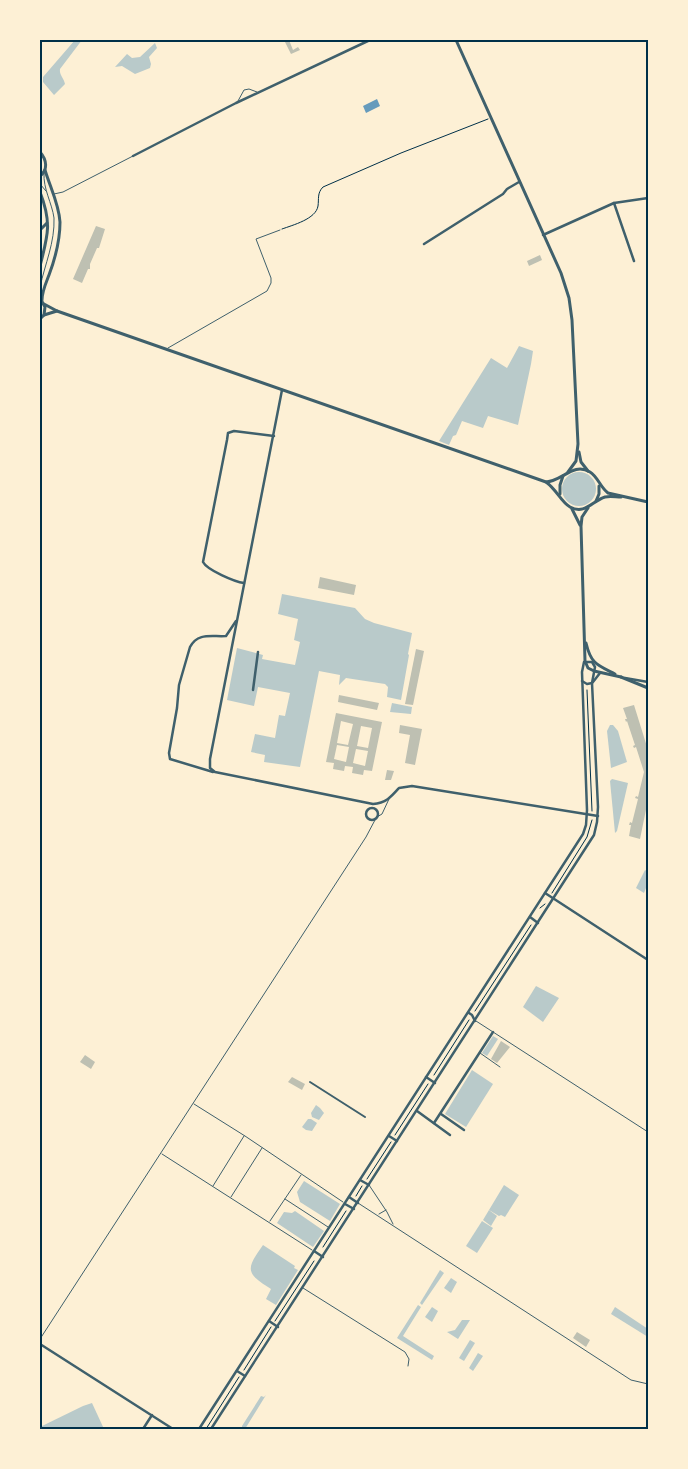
<svg xmlns="http://www.w3.org/2000/svg" width="688" height="1469" font-family="Inter,sans-serif">
	<style>
		.green { fill: #b9caca }
		.water { fill: #669bbc }
		.building { fill: #bec0b2; fill-rule: evenodd }
		.lines { fill: none; stroke-linecap: round; stroke-linejoin: round }
		.path { stroke: #003049; stroke-width: 1 }
		.service { stroke: #3f606c; stroke-width: 1 }
		.pedestrian { stroke: #3f606c; stroke-width: 2 }
		.minor { stroke: #3f606c; stroke-width: 2.5 }
		.tertiary { stroke: #3f606c; stroke-width: 3 }
		.neatline { fill: none; stroke: #003049; stroke-width: 2 }
	</style>
	<rect width="100%" height="100%" fill="#fdf0d5"/>
	<g class="green">
		<path d="M75,40H82L60,69C59,75 64,78 65,84L54,95L43,82V77Z"/>
		<path d="M155,43L157,48L149,57L151,64L150,68L135,74L122,66L115,67L127,54L132,58L140,57Z"/>
		<path d="M519,346L533,351L531,364L518,425L488,416L483,428L462,421L456,435L453,436L449,445L439,441L491,358L507,368Z"/>
		<circle cx="579" cy="489" r="17"/>
		<path d="M282,594L355,608L365,619L374,623L412,633L408,654L409,655L401,700L387,697L388,687L385,684L346,678L339,685L340,675L319,671L300,767L264,762L265,755L251,752L255,734L275,738L279,715L285,716L290,693L258,687L254,706L227,700L237,648L263,655L262,659L295,665L300,642L294,640L298,619L278,614Z"/>
		<path d="M392,703L412,707L411,714L390,712Z"/>
		<path d="M610,725H613L618,731L627,762L611,768L607,731Z"/>
		<path d="M612,779L628,783L617,831L615,833L610,781Z"/>
		<path d="M645,870L648,872V883L644,893L636,888Z"/>
		<path d="M536,986L559,998L543,1022L523,1007Z"/>
		<path d="M493,1036L498,1039L487,1056L482,1053Z"/>
		<path d="M472,1070L493,1084L466,1127L445,1114Z"/>
		<path d="M316,1105L320,1108L324,1113L319,1120L312,1117L311,1113Z"/>
		<path d="M308,1119H311L317,1123L312,1131L306,1130L302,1127Z"/>
		<path d="M304,1181L340,1204L330,1221L300,1202L297,1192Z"/>
		<path d="M504,1185L519,1195L505,1217L501,1215L499,1216L489,1210Z"/>
		<path d="M489,1210L497,1216L491,1226L483,1220Z"/>
		<path d="M295,1211L324,1231L313,1247L277,1223L284,1212L292,1213Z"/>
		<path d="M482,1221L493,1228L477,1253L466,1246Z"/>
		<path d="M263,1245L295,1266L294,1268L298,1270L276,1305L266,1299L271,1289C245,1273 246,1269 263,1245Z"/>
		<path d="M440,1270L444,1273L422,1305L420,1303Z"/>
		<path d="M451,1278L457,1282L451,1293L444,1288Z"/>
		<path d="M418,1305L421,1307L403,1336L434,1356L432,1360L397,1338Z"/>
		<path d="M432,1307L438,1311L432,1322L425,1317Z"/>
		<path d="M615,1307L648,1329V1337L611,1314Z"/>
		<path d="M462,1320H470L458,1339L447,1332L455,1330Z"/>
		<path d="M470,1340L475,1343L464,1361L459,1358Z"/>
		<path d="M478,1353L483,1356L473,1371L469,1368Z"/>
		<path d="M266,1395L245,1429H242V1426L261,1396L264,1397Z"/>
		<path d="M92,1403L104,1429H40V1427L83,1406Z"/>
	</g>
	<path class="water" d="M377,99L380,106L366,113L363,106Z"/>
	<g class="building">
		<path d="M289,40L293,50L298,47L300,50L291,54L285,42Z"/>
		<path d="M96,226L105,229L99,248H97L90,264V269H88L82,283L73,279Z"/>
		<path d="M540,255L542,260L529,266L527,261Z"/>
		<path d="M320,577L356,585L354,595L318,588Z"/>
		<path d="M416,649L424,651L413,705L405,704Z"/>
		<path d="M339,695L379,703L377,710L338,702Z"/>
		<path d="M634,705L648,750V800L640,839L629,836L631,825H629L630,822L632,823L638,799L635,798L636,796L638,797L644,772L636,747L634,748L633,746L635,745L627,721L626,722L625,719H627L623,708Z"/>
		<path d="M336,713L382,722L372,771L364,770L363,775L352,773L353,767L345,766L344,771L333,769L334,763L326,762ZM341,721L353,724L348,745L337,743ZM361,726L372,728L368,748L357,746ZM337,745L349,747L346,762L334,759ZM356,749L368,751L365,766L353,763Z"/>
		<path d="M400,725L422,729L415,765L405,763L410,735L399,733Z"/>
		<path d="M387,770L394,771L391,780H385Z"/>
		<path d="M501,1041L510,1047L497,1063L491,1059Z"/>
		<path d="M85,1055L95,1062L91,1069L80,1062Z"/>
		<path d="M292,1077L305,1084L302,1090L288,1082Z"/>
		<path d="M577,1332L590,1340L586,1347L573,1338Z"/>
	</g>
	<g class="lines">
		<g class="path">
			<path d="M282,229C293,225 316,219 318,206C319,199 317,193 323,187L401,153L488,119"/>
			<path d="M587,690L592,811"/>
			<path d="M552,893L587,837L592,820"/>
			<path d="M540,908L545,904"/>
			<path d="M475,1011L531,925"/>
			<path d="M434,1075L469,1020"/>
			<path d="M395,1135L428,1084"/>
			<path d="M367,1179L391,1142"/>
			<path d="M356,1196L362,1186"/>
			<path d="M323,1247L346,1211"/>
			<path d="M275,1321L314,1261"/>
			<path d="M244,1370L271,1327"/>
			<path d="M206,1429L239,1377"/>
		</g>
		<g class="service">
			<path d="M238,101L244,90L249,89L257,92"/>
			<path d="M40,184L46,191"/>
			<path d="M54,194L63,192L133,156"/>
			<path d="M40,287C45,264 55,242 54,218C52,203 43,189 44,173"/>
			<path d="M168,348L267,291L271,283V278L256,239L280,230"/>
			<path d="M377,817L382,814L389,799"/>
			<path d="M476,1021L648,1132"/>
			<path d="M480,1053L500,1067"/>
			<path d="M194,1104L245,1136L343,1202"/>
			<path d="M162,1154L312,1250"/>
			<path d="M369,1185L387,1212L393,1224"/>
			<path d="M213,1186L244,1136"/>
			<path d="M231,1197L262,1148"/>
			<path d="M285,1199L328,1227"/>
			<path d="M358,1203L631,1380L648,1384"/>
			<path d="M379,1214L386,1210"/>
			<path d="M270,1221L301,1175"/>
			<path d="M303,1288L405,1352L409,1359L408,1366"/>
			<path d="M40,1339L366,837L375,820"/>
		</g>
		<path class="pedestrian" d="M310,1082L365,1117"/>
		<g class="minor">
			<path d="M133,156L236,103L370,40"/>
			<path d="M614,203L634,261"/>
			<path d="M543,235L614,203L648,198"/>
			<path d="M424,244L503,194L507,189L519,182"/>
			<path d="M282,390L210,759V768L215,772L373,804C386,803 391,797 399,788L412,786L598,816"/>
			<path d="M244,583C235,582 207,570 203,562L227,440L228,433L234,431L274,436"/>
			<path d="M625,678L648,682"/>
			<path d="M582,681L587,684L592,683"/>
			<path d="M593,682L600,673"/>
			<path d="M253,690L258,652"/>
			<path d="M213,772L170,759L169,753L177,708L179,685L190,647C198,632 212,637 226,636L236,621"/>
			<circle cx="372" cy="814" r="6"/>
			<path d="M545,893L648,960"/>
			<path d="M530,917L538,923"/>
			<path d="M469,1013L472,1015L475,1021"/>
			<path d="M426,1077L435,1083"/>
			<path d="M417,1111L450,1135"/>
			<path d="M441,1114L464,1130"/>
			<path d="M434,1123L493,1032"/>
			<path d="M389,1136L397,1141"/>
			<path d="M360,1180L369,1185"/>
			<path d="M349,1197L358,1203"/>
			<path d="M345,1204L354,1209"/>
			<path d="M314,1251L323,1257"/>
			<path d="M269,1321L278,1327"/>
			<path d="M40,1344L173,1429"/>
			<path d="M237,1371L245,1376"/>
			<path d="M143,1429L152,1415"/>
			<path d="M199,1429L583,834L586,825L587,810L582,672L584,662H592L595,667L592,683L598,807L597,822L594,835L211,1429"/>
		</g>
		<g class="tertiary">
			<path d="M456,40L561,273L569,298L572,320L578,444L576,461L568,472"/>
			<path d="M40,152C47,160 48,170 40,176"/>
			<path d="M40,192C52,223 48,235 40,266"/>
			<path d="M40,230L47,223"/>
			<path d="M40,298L45,307L44,315L40,319"/>
			<path d="M42,300C42,291 46,283 49,275C55,259 60,239 60,222C59,204 50,187 45,170"/>
			<path d="M44,304L57,311L546,482C557,490 561,502 570,507C585,515 592,501 605,497C610,496 616,497 621,497"/>
			<path d="M44,315L57,311"/>
			<path d="M579,452L581,462L588,471"/>
			<path d="M546,482C563,481 573,462 590,472C598,477 600,487 608,493L648,502"/>
			<path d="M560,494V485L563,476"/>
			<path d="M596,501L599,494V486"/>
			<path d="M588,508L582,517L581,526L585,661L588,668L594,671L621,677"/>
			<path d="M572,509L580,525"/>
			<path d="M586,643C591,664 597,665 615,674"/>
			<path d="M621,677L648,688"/>
		</g>
	</g>
	<rect width="688" height="1469" fill="none" stroke="#fdf0d5" stroke-width="82"/>
	<rect x="41" y="41" width="606" height="1387" class="neatline"/>
</svg>
